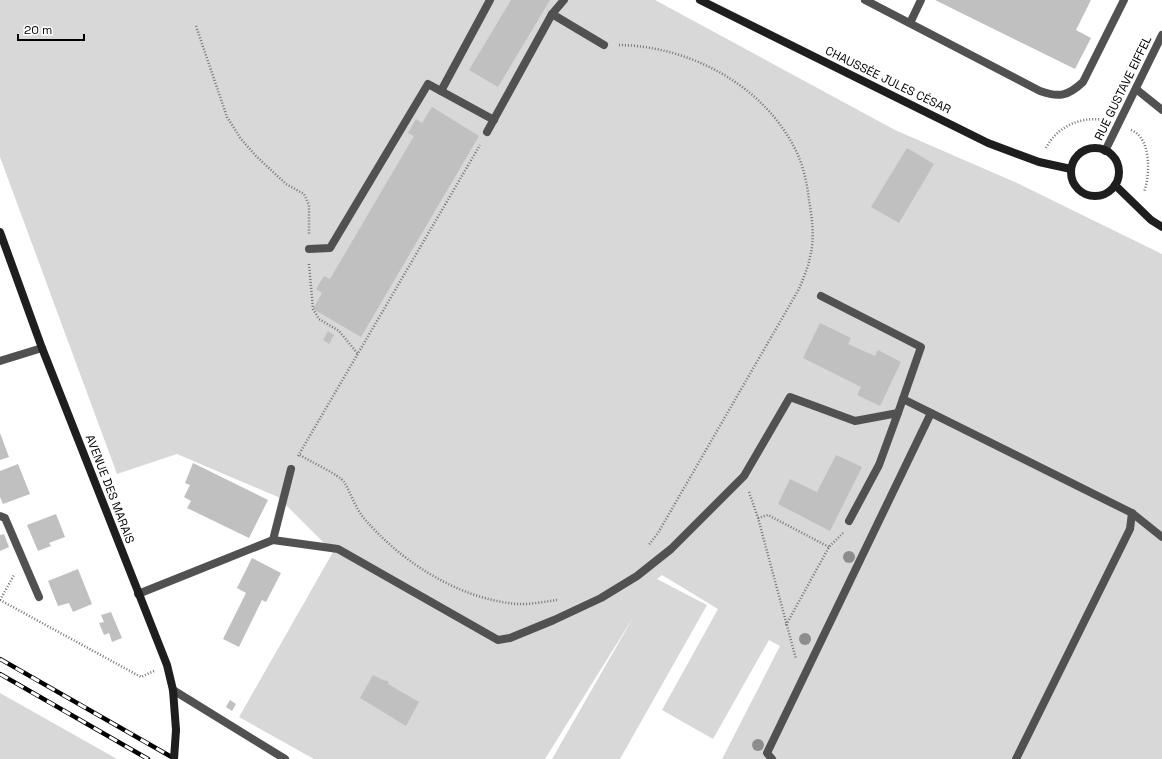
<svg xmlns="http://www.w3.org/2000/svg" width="1162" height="759" font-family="'Space Grotesk',sans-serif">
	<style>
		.green { fill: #d8d8d8 }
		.building { fill: #c0c0c0 }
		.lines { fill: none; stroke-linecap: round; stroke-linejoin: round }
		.path { stroke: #737373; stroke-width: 2.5; stroke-dasharray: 1 2; stroke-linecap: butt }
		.lane { stroke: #515151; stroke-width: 8 }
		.street { stroke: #515151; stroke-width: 8 }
		.secondary { stroke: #1e1e1e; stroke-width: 8 }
		.rail-casing { stroke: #000; stroke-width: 4.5 }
		.rail { stroke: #fff; stroke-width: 3; stroke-dasharray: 9; stroke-linecap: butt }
		.secondary-bridge { stroke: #1e1e1e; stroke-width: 8 }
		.tree { fill: #8d8d8d }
		.labels { text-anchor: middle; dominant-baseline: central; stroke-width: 3; stroke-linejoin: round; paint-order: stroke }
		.street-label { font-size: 12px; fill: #000; stroke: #fff }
	</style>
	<rect width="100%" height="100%" fill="#fff"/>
	<g class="green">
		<path d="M0,0H655L895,130L1017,183L1162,254V759H722L780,646L769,640L713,739L662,710L718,609L662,575L657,579L707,605L620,759H552L634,616L545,759H314L239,717L333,552L278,497L177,454L117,474L0,157Z"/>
		<path d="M0,693L117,759H0Z"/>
	</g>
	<g class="building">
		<path d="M511,0H550L498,87L469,70Z"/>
		<path d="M935,0H1091L1076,30L1091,38L1075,69Z"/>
		<path d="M432,107L479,136L361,337L313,309L322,293L316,289L324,276L330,279L414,136L408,133L416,119L422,123Z"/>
		<path d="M907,148L934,164L899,223L871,207Z"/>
		<path d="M820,323L851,338L848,344L875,356L878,350L901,362L880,406L857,395L861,387L803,358Z"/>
		<path d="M328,331L334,335L329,344L323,340Z"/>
		<path d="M0,433L9,457L0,460Z"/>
		<path d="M836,455L862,467L830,531L778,504L790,479L817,492Z"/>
		<path d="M193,463L268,500L249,538L187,508L191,501L184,497L190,485L185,483Z"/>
		<path d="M18,464L30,494L3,504L0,497V471Z"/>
		<path d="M56,514L65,537L49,543L51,546L38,551L27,525Z"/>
		<path d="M4,534L9,547L0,551V535Z"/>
		<path d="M252,558L281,573L266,602L262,600L239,647L223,639L246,593L237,588Z"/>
		<path d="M78,569L92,604L73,612L69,603L58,606L48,581Z"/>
		<path d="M111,612L122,638L112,642L109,633L104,635L99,623L104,622L101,615Z"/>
		<path d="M373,675L385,681V680L389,682L388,684L419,702L406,726L360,698Z"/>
		<path d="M230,700L236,704L232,711L226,707Z"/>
	</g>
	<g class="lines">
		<g class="path">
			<path d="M196,26L227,117L241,139L256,156L286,184L304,194L309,205V235"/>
			<path d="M619,45C690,46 766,86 797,153C804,168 807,184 809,200C812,218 815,239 810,257C808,268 803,279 799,289L658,533L648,546"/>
			<path d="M1131,130C1152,138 1150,176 1144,192"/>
			<path d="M1046,148C1057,127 1080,116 1104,120"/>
			<path d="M309,264L313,309L319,319L339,331L358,354"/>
			<path d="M300,455C309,461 340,475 344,482C351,493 355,507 363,517C398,559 454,596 509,603C524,606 542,602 557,600"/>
			<path d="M298,456L480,145"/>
			<path d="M749,492L758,518L796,659"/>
			<path d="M758,518L768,515L829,547"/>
			<path d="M0,600L141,677L154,671"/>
			<path d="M0,600L14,575"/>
			<path d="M786,625L829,547L843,533"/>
		</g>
		<g class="lane">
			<path d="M865,0L1040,91C1059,98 1068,96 1083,82L1124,0"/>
			<path d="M552,14L604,45"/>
			<path d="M910,23L921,0"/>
			<path d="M1136,89L1162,110"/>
			<path d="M441,91L490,0"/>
			<path d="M487,132L552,14L564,0"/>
			<path d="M309,249L330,248L428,84L494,120"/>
			<path d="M903,399L1132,513L1162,537"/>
			<path d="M849,521L879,465L898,413"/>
			<path d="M273,540L338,549L498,640L510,638L554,620L601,598L637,576L671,549L744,476L790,397L855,421L898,413L921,347L821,296"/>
			<path d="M138,594L273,540L291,469"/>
			<path d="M772,759L767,753L931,413"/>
			<path d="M1016,759L1130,529L1132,513"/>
		</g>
		<g class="street">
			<path d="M1105,151L1162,35"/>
			<path d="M0,361L42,348"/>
			<path d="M0,516L5,518L39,597"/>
			<path d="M173,690L285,759"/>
		</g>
		<g class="secondary">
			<path d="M700,0L988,143L1039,162L1071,169"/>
			<circle cx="1095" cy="172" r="24"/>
			<path d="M1115,185L1151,220L1162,227"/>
			<path d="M0,232L42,348L167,665L173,690L176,730"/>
		</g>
		<defs>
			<g id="rail">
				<path d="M0,659L175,759"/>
				<path d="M0,674L148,759"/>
			</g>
		</defs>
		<use href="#rail" class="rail-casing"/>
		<use href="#rail" class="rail"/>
		<path class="secondary-bridge" d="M174,759L176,730"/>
	</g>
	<g class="tree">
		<circle cx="849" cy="557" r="6"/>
		<circle cx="805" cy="639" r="6"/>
		<circle cx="758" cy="745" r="6"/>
	</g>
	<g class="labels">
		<g class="street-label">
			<text transform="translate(888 80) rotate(26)">CHAUSSÉE JULES CÉSAR</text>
			<text transform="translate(1123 88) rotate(-64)">RUE GUSTAVE EIFFEL</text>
			<text transform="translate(110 489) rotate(69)">AVENUE DES MARAIS</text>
		</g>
	</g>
	<path d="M18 34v6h66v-6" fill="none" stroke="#000000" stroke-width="2"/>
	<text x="24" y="34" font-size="12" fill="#000000" stroke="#ffffff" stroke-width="3" paint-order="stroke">20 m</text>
</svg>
